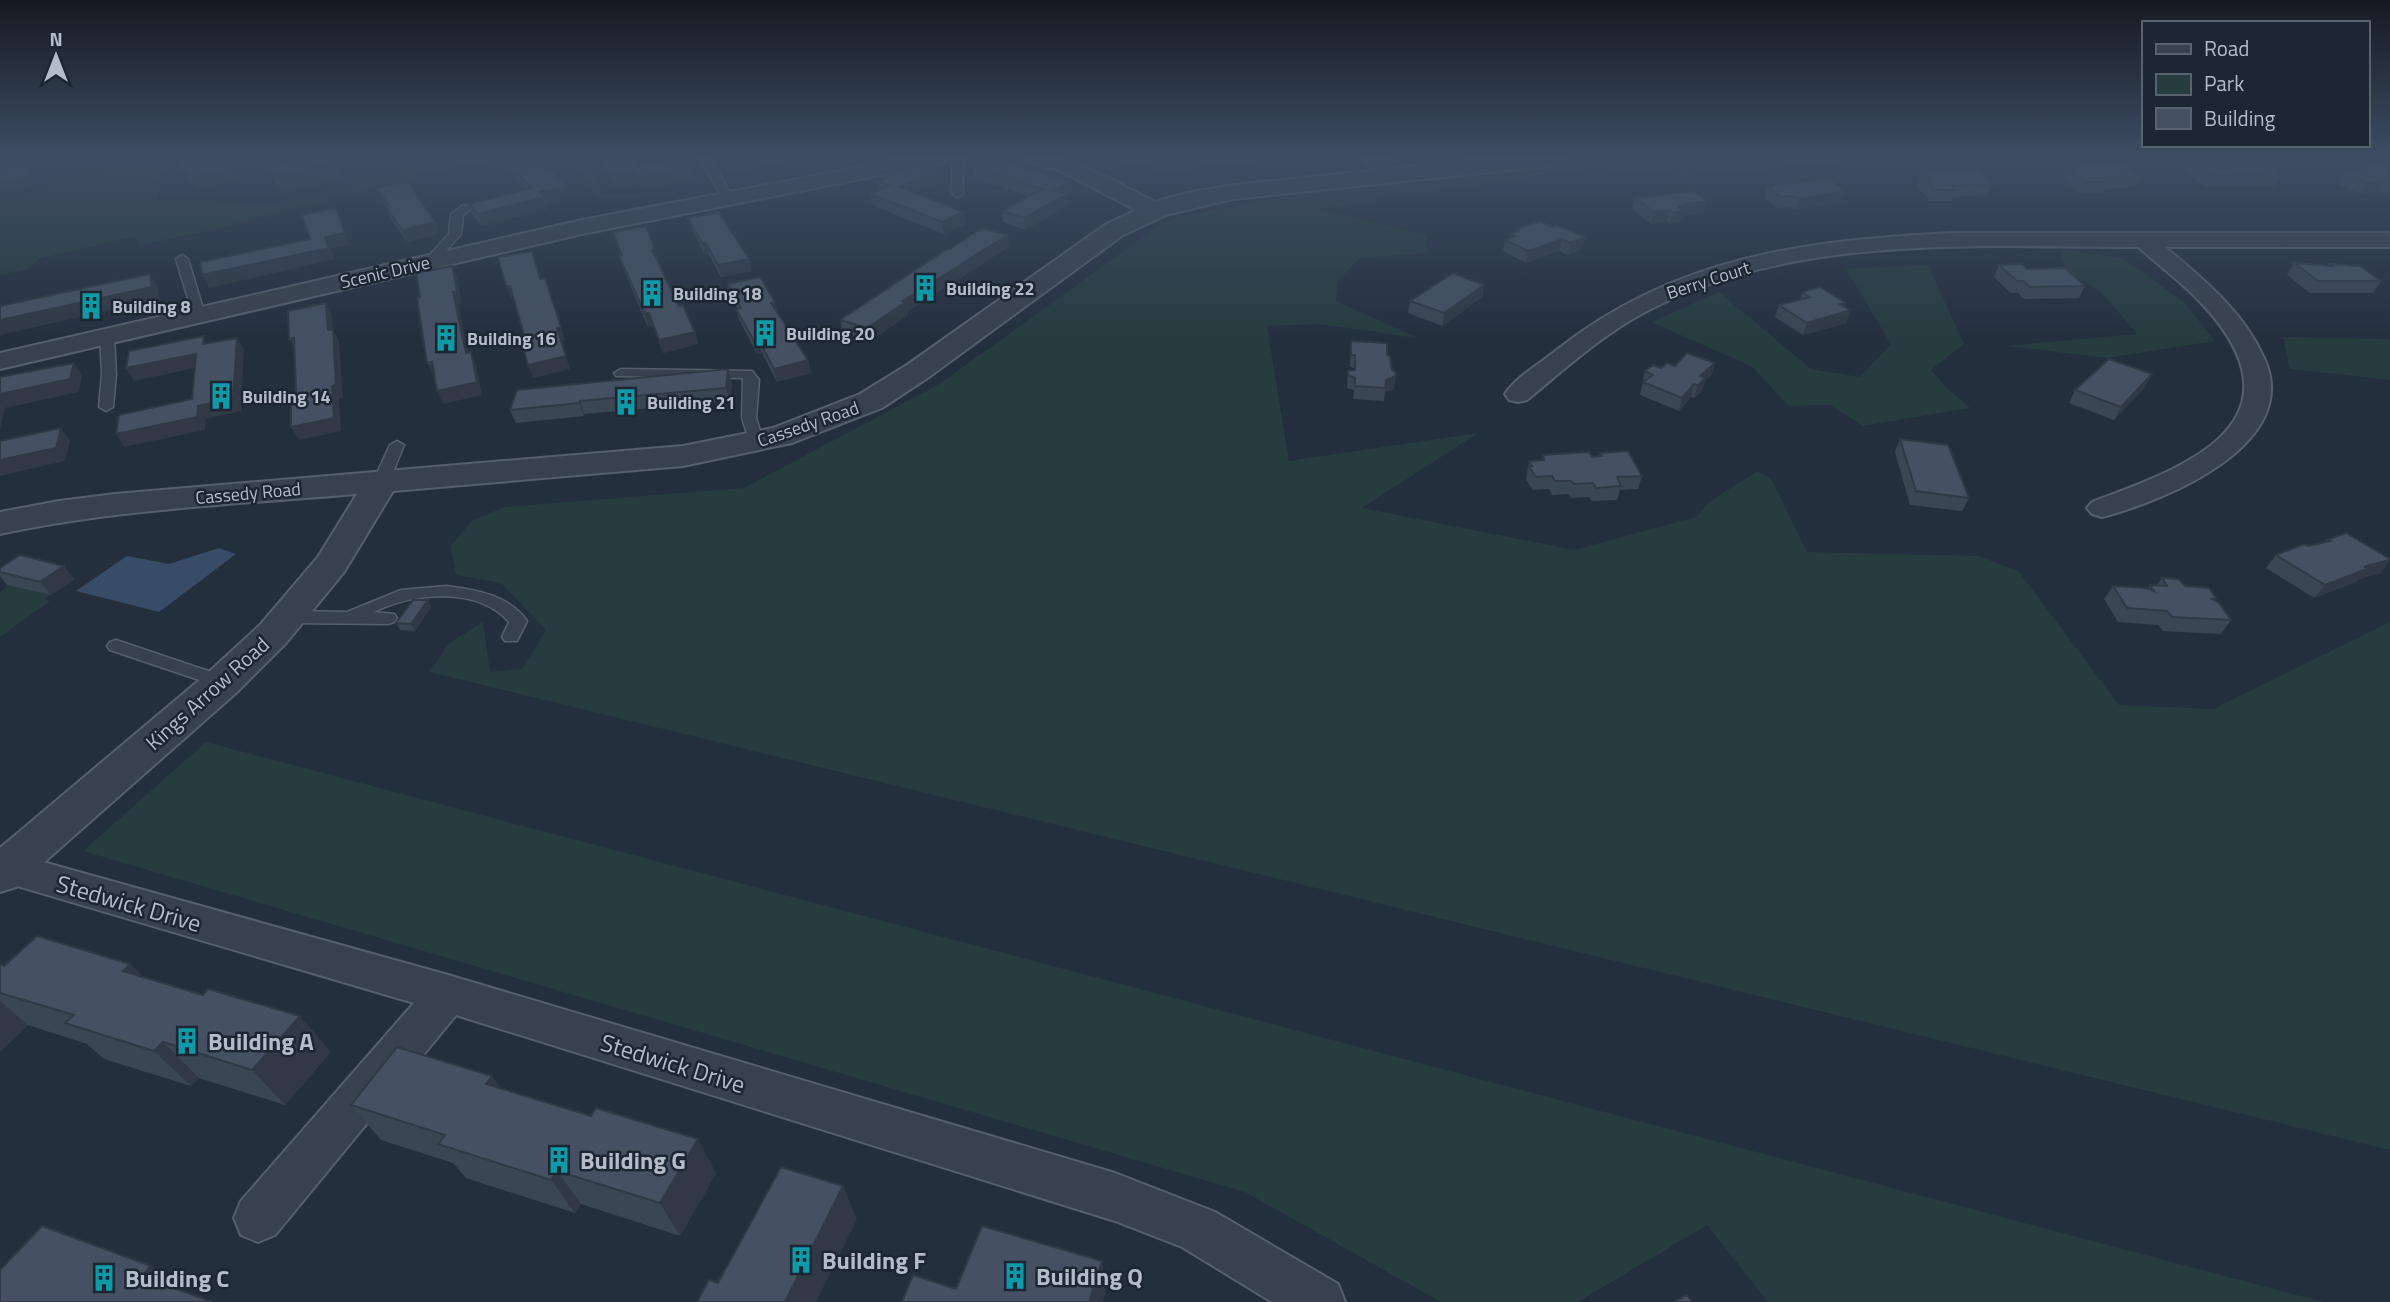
<svg xmlns="http://www.w3.org/2000/svg" width="2390" height="1302" font-family="'Titillium Web',sans-serif">
	<style>
		.green { fill: #263c3f }
		.water { fill: #394c67 }
		.lines { fill: none; stroke-linecap: round; stroke-linejoin: round }
		.service-casing { stroke: #565f6c; stroke-width: 3 }
		.minor-casing { stroke: #565f6c; stroke-width: 4 }
		.tertiary-casing { stroke: #565f6c; stroke-width: 4 }
		.service { fill: #38414e; fill-rule: evenodd }
		.minor { fill: #38414e; fill-rule: evenodd }
		.tertiary { fill: #38414e; fill-rule: evenodd }
		.wall { fill: #3b4654 }
		.shaded-wall { fill: #303945 }
		.building { fill: #455162; stroke: #303945; stroke-width: 2 }
		.labels { text-anchor: middle; dominant-baseline: central; stroke-width: 5; stroke-linejoin: round; paint-order: stroke }
		.far-street-label { font-size: 18px; fill: #b4bcc9; stroke: #1d2633 }
		.far-poi-label { font-size: 18px; font-weight: bold; fill: #b4bcc9; stroke: #1d2633; text-anchor: start }
		.street-label { font-size: 21px; fill: #b4bcc9; stroke: #1d2633 }
		.near-street-label { font-size: 24px; fill: #b4bcc9; stroke: #1d2633 }
		.near-poi-label { font-size: 24px; font-weight: bold; fill: #b4bcc9; stroke: #1d2633; text-anchor: start }
	</style>
	<rect width="100%" height="100%" fill="#242f3e"/>
	<g class="green">
		<path d="M107,158H162L158,201L275,204L394,174L403,158H506L429,171L415,178L203,232L140,245L133,237L38,259L29,269L0,275V198L14,196L111,166Z"/>
		<path d="M571,158H587L603,194L662,192L677,195L598,198Z"/>
		<path d="M1655,158H1874L1685,176L1639,174L1599,166L1320,209L1427,236L1428,253L1360,258L1338,281L1336,301L1418,338L1319,324L1267,326L1289,461L1478,433L1362,508L1574,550L1696,517L1709,502L1757,471L1772,480L1807,552L1979,556L2019,572L2119,705L2213,709L2390,622V1150L430,672L449,643L483,622L490,672L522,669L546,630L501,583L456,575L451,545L472,521L504,507L744,488L941,383L1168,219L1305,193L1594,162Z"/>
		<path d="M2061,250L2122,258L2184,302L2215,341L2106,358L2006,346L2137,334L2100,291L2066,272Z"/>
		<path d="M1928,265L1964,344L1931,370L1947,388L1970,408L1863,426L1830,405L1789,406L1751,366L1651,322L1719,292L1811,369L1860,377L1891,344L1846,269Z"/>
		<path d="M2283,337L2390,339V380L2290,369Z"/>
		<path d="M7,585L51,595L44,599L50,601L0,637V593Z"/>
		<path d="M206,742L2323,1302H1768L1707,1225L1578,1302H1441L1245,1192L83,851Z"/>
	</g>
	<path class="water" d="M219,548L236,554L159,612L76,591L127,556L169,564Z"/>
	<g class="lines">
		<defs>
			<g id="service">
				<path d="M700,158H710L733,198L731,200H723Z"/>
				<path d="M953,158H963V194L957,197L951,194Z"/>
				<path d="M463,205L473,207L463,215L461,234L435,264H427V258L449,234L451,214Z"/>
				<path d="M182,255L188,259L205,315L203,318L199,319L193,315L176,259Z"/>
				<path d="M107,332L114,336L116,374L113,407L106,411L99,407L102,374L100,336Z"/>
				<path d="M621,369L752,371L759,380L756,418L764,443L757,447L750,443L742,418L743,378L616,376L614,373Z"/>
				<path d="M397,441L404,445L389,482L381,487L376,485L373,482L390,445Z"/>
				<path d="M447,586C476,590 509,595 527,621L517,641H505L502,637L509,622C477,586 413,593 374,612L394,614L397,618L394,622L388,624L289,623L280,617L289,611L347,612L401,590Z"/>
				<path d="M116,640L229,678L232,682L229,686L223,688L110,650L107,646L110,642Z"/>
			</g>
			<g id="minor">
				<path d="M908,158H947L944,162L937,164L582,234L0,369V353L582,220Z"/>
				<path d="M1028,158C1076,154 1119,185 1161,205L1164,210L1161,215H1145L1061,171L1031,162Z"/>
				<path d="M1363,158H1384L1399,175L1396,179C1381,183 1372,170 1363,158Z"/>
				<path d="M1954,233H2390V247H2165C2203,279 2243,311 2264,358C2304,444 2165,501 2102,517L2092,514L2087,508L2092,502C2175,471 2301,429 2216,320C2194,292 2165,270 2138,247C1975,247 1796,233 1647,311C1603,334 1566,368 1527,400L1518,402L1509,400L1505,394C1517,376 1541,363 1558,349C1677,256 1807,240 1954,233Z"/>
				<path d="M7,852L448,975L1115,1173L1215,1212L1338,1284L1345,1302H1272L1182,1247L1115,1221L456,1015L275,1235L258,1242L241,1235L234,1218L241,1201L414,1003L0,881V855Z"/>
			</g>
			<path id="tertiary" d="M1495,158H1569L1565,163L1557,165L1233,199L1166,215L1123,235L929,377L882,408L792,443L683,466L393,491L344,572L286,643L237,692L16,887L0,892V848L209,672L260,625L318,557L357,494C238,504 117,509 0,534V512L59,501L115,494L683,446L773,428L860,394L907,365L1105,225L1148,204L1186,193L1233,185Z"/>
		</defs>
		<use href="#service" class="service-casing"/>
		<use href="#minor" class="minor-casing"/>
		<use href="#tertiary" class="tertiary-casing"/>
		<use href="#service" class="service"/>
		<use href="#minor" class="minor"/>
		<use href="#tertiary" class="tertiary"/>
	</g>
	<g class="wall">
		<path d="M505,158H540L569,197L547,203L549,209L482,226L473,216L469,204L526,189L508,167Z"/>
		<path d="M600,158H633L637,166L691,167L694,179L641,189L638,183L614,187Z"/>
		<path d="M727,158H783L784,162L734,171Z"/>
		<path d="M1125,158H1289L1157,171L1154,164L1130,167Z"/>
		<path d="M2192,161L2280,176L2274,187L2204,186L2186,172Z"/>
		<path d="M178,162L231,168L237,179L200,189L184,173Z"/>
		<path d="M334,162L341,178L284,193L276,184L268,167Z"/>
		<path d="M2068,162L2140,176L2134,187L2104,189L2102,193H2080L2063,179L2065,175L2063,173Z"/>
		<path d="M2390,164V192L2379,191L2361,194L2338,184L2344,173L2355,171L2357,167Z"/>
		<path d="M974,167L1071,193L1067,195L1068,206L1025,230L1003,222L1002,211L1029,196L975,178Z"/>
		<path d="M1922,169L1992,184L1987,195L1953,197L1951,201H1931L1917,187L1919,183L1917,181Z"/>
		<path d="M936,171L938,182L914,193L964,212L965,224L944,234L872,205L870,194L879,190L878,181Z"/>
		<path d="M1768,186L1845,191L1841,202L1796,210L1790,207L1777,208L1764,198Z"/>
		<path d="M377,188L435,222L439,234L407,242L391,219L386,207H387L382,200Z"/>
		<path d="M1635,198L1707,201L1704,213L1685,215V218H1681L1680,222L1670,224L1666,221L1651,224L1632,209Z"/>
		<path d="M688,218L749,259L752,271L721,277L709,255H705L692,229Z"/>
		<path d="M1552,227L1585,237L1582,249L1568,255L1559,251L1526,263L1503,251L1505,240L1510,238L1511,234L1517,231V229Z"/>
		<path d="M613,232L659,261H658L679,306L695,332L698,344L663,353L653,326L648,327L623,268L619,256H621Z"/>
		<path d="M1009,247L908,311V315L870,341L843,332L840,320L950,249Z"/>
		<path d="M2294,263L2328,266L2329,264L2381,281L2373,293H2310L2287,275Z"/>
		<path d="M1999,265L2027,269L2085,286L2079,298L2024,299L2018,293H2011L1994,277Z"/>
		<path d="M728,284L777,313L808,360L811,373L777,382L762,353L757,354L740,321L736,309H738L731,296Z"/>
		<path d="M1484,285L1482,297L1442,326L1408,313L1410,301Z"/>
		<path d="M1802,292L1846,303L1845,307L1846,323L1803,335L1775,317L1779,305L1800,300Z"/>
		<path d="M1351,341L1387,355L1392,370L1396,372L1394,389L1385,392L1384,401L1353,399L1354,390L1347,388L1348,371L1354,370V368L1350,367Z"/>
		<path d="M1715,363L1711,376L1705,381L1702,391L1694,398L1691,397L1679,411L1640,395L1645,371L1675,366Z"/>
		<path d="M732,382L730,401L584,414V416L516,423L510,410Z"/>
		<path d="M2145,387L2114,420L2069,403L2075,390Z"/>
		<path d="M1900,439L1969,498L1962,511L1910,505L1895,452Z"/>
		<path d="M1600,453L1642,476L1638,489L1620,490L1617,500L1592,501L1589,497L1571,498L1568,494L1552,495L1549,489L1533,490L1526,480L1529,461L1541,460L1543,455L1599,457Z"/>
		<path d="M2327,540L2381,573L2359,579L2356,582L2314,598L2266,568L2276,555L2325,542Z"/>
		<path d="M0,568L74,579L51,595L7,585L0,576Z"/>
		<path d="M2162,578L2216,598L2214,600L2231,620L2221,634L2163,631L2158,625L2118,622L2104,599L2113,586L2148,588L2150,585H2157Z"/>
		<path d="M428,600L431,607L415,631L400,630L396,623Z"/>
		<path d="M0,964L4,966L130,964L142,976L331,1052L285,1105L199,1078L191,1086L104,1059L87,1044L28,1025L0,1052Z"/>
		<path d="M500,1088L716,1173L680,1236L581,1204L575,1213L466,1178L453,1163L381,1140L351,1105Z"/>
	</g>
	<g class="shaded-wall">
		<path d="M24,158H27L36,187L2,195L0,192V182Z"/>
		<path d="M744,158H783L784,162L734,171L731,160Z"/>
		<path d="M1130,158H1154V164L1130,167Z"/>
		<path d="M1182,158H1289L1157,171V160Z"/>
		<path d="M334,162L341,178L284,193L276,176Z"/>
		<path d="M691,167L694,179L641,189L638,177Z"/>
		<path d="M231,168L237,179L200,189L194,178Z"/>
		<path d="M635,171L638,183L614,187L610,176Z"/>
		<path d="M936,171L938,182L902,199L900,187Z"/>
		<path d="M2386,179L2379,191L2361,194L2368,183Z"/>
		<path d="M1070,182L1071,193L1067,195L1068,206L1025,230L1024,218L1054,190Z"/>
		<path d="M565,186L569,197L547,203L549,209L482,226L478,214L540,192Z"/>
		<path d="M1845,191L1841,202L1796,210L1800,199Z"/>
		<path d="M1707,201L1704,213L1685,215V218H1681L1680,222L1670,224L1673,213L1679,207L1685,204Z"/>
		<path d="M336,208L350,245L331,249L335,259L209,288L202,275L325,237Z"/>
		<path d="M1669,210L1666,221L1651,224L1654,212Z"/>
		<path d="M964,212L965,224L944,234L942,222Z"/>
		<path d="M435,222L439,234L407,242L402,230Z"/>
		<path d="M1008,235L1009,247L908,311V315L870,341L867,328L903,301Z"/>
		<path d="M1585,237L1582,249L1568,255L1570,243Z"/>
		<path d="M1562,239L1559,251L1526,263L1528,251Z"/>
		<path d="M702,243H706L709,255H705Z"/>
		<path d="M655,249L659,261L656,262L652,250Z"/>
		<path d="M749,259L752,271L721,277L718,265Z"/>
		<path d="M452,266L457,278L462,304H458L471,366L466,353L453,292Z"/>
		<path d="M150,274L157,286L159,299L0,335V320Z"/>
		<path d="M1484,285L1482,297L1442,326L1444,313Z"/>
		<path d="M506,286H510L515,298L511,299Z"/>
		<path d="M549,290L565,340L561,341L570,369L533,378L528,365L557,328Z"/>
		<path d="M775,302L778,314L771,303Z"/>
		<path d="M326,303L332,316L333,330L339,341L343,398L339,399L341,431L299,440L291,427L332,386Z"/>
		<path d="M1846,303L1842,313L1851,310L1846,323L1803,335L1807,323L1840,304Z"/>
		<path d="M649,313L653,326L648,327L645,314Z"/>
		<path d="M695,332L698,344L663,353L659,340Z"/>
		<path d="M237,338L244,350L241,411L206,419L205,430L124,447L116,434L198,406Z"/>
		<path d="M294,338L296,351L289,339Z"/>
		<path d="M759,340L762,353L757,354L754,341Z"/>
		<path d="M471,352L476,365L482,395L443,404L437,391Z"/>
		<path d="M196,354L204,366L134,381L126,368Z"/>
		<path d="M808,360L811,373L777,382L774,369Z"/>
		<path d="M432,362L438,374L433,375L427,363Z"/>
		<path d="M74,363L82,375L79,392L5,408L0,429V394Z"/>
		<path d="M1715,363L1711,376L1705,381L1702,391L1694,398L1700,376Z"/>
		<path d="M728,369L732,382L730,401L726,388Z"/>
		<path d="M2152,374L2145,387L2114,420L2121,407Z"/>
		<path d="M1395,376L1394,389L1385,392L1386,380Z"/>
		<path d="M1694,384L1691,397L1679,411L1682,398Z"/>
		<path d="M580,401L584,414V416L579,403Z"/>
		<path d="M61,428L70,441L65,461L0,476V460Z"/>
		<path d="M2390,560L2381,573L2359,579L2356,582L2314,598L2325,585L2370,565Z"/>
		<path d="M64,566L74,579L51,595L40,582Z"/>
		<path d="M428,600L431,607L415,631L411,624Z"/>
		<path d="M130,964L165,1001L123,971Z"/>
		<path d="M0,1001L28,1025L0,1052Z"/>
		<path d="M300,1016L331,1052L285,1105L252,1070Z"/>
		<path d="M163,1042L199,1078L191,1086L154,1051Z"/>
		<path d="M492,1076L517,1111L486,1084Z"/>
		<path d="M698,1139L716,1173L680,1236L660,1203Z"/>
		<path d="M557,1171L581,1204L575,1213L551,1180Z"/>
		<path d="M843,1186L857,1219L816,1302H785Z"/>
		<path d="M1102,1261L1106,1293L1103,1302H1089Z"/>
		<path d="M151,1266L192,1298L142,1276Z"/>
	</g>
	<g class="building">
		<path d="M0,158H24L29,176L0,182Z"/>
		<path d="M195,158H217L231,168L194,178L178,162Z"/>
		<path d="M307,158H329L334,162L276,176L268,167Z"/>
		<path d="M506,158H540L565,186L540,192L545,197L478,214L469,204L531,188Z"/>
		<path d="M601,158H633L637,166L686,158L691,167L638,177L635,171L610,176Z"/>
		<path d="M729,158H744L731,160Z"/>
		<path d="M993,158L1070,182L1054,190L1067,194L1024,218L1002,211L1042,189L974,167Z"/>
		<path d="M1156,158H1182L1157,160Z"/>
		<path d="M2192,161L2261,162L2280,176L2210,175Z"/>
		<path d="M2068,162L2125,164L2140,176L2102,178L2107,182H2085L2068,168H2075Z"/>
		<path d="M2385,162L2390,164V180L2386,179L2368,183L2344,173L2362,169L2357,167Z"/>
		<path d="M917,164L936,171L900,187L964,212L942,222L870,194L889,185L878,181Z"/>
		<path d="M1922,169L1979,172L1992,184L1952,186L1956,190H1935L1922,176H1928Z"/>
		<path d="M1829,179L1845,191L1800,199L1794,196L1780,197L1768,186Z"/>
		<path d="M408,181L435,222L402,230L386,207L389,206L377,188Z"/>
		<path d="M1693,191L1707,201L1685,204L1688,206L1679,207L1683,211L1673,213L1669,210L1654,212L1635,198Z"/>
		<path d="M336,208L345,233L325,237L329,248L202,275L201,262L310,239L302,215Z"/>
		<path d="M719,212L749,259L718,265L706,243H702L688,218Z"/>
		<path d="M1540,221L1552,227L1557,225L1585,237L1570,243L1562,239L1528,251L1505,240L1515,236L1511,234L1519,230L1517,229Z"/>
		<path d="M646,226L655,249L652,250L679,306L683,305L695,332L659,340L649,313L645,314L619,256L622,255L613,232Z"/>
		<path d="M982,228L1008,235L903,301L906,302L867,328L840,320L947,249H950Z"/>
		<path d="M532,251L540,279L545,278L561,327L557,328L566,356L528,365L520,336L524,335L510,286H506L498,257Z"/>
		<path d="M2294,263L2332,266L2329,264L2360,266L2381,281H2318Z"/>
		<path d="M2022,264L2027,269L2065,268L2085,286L2030,287L2023,281H2017L1999,265Z"/>
		<path d="M452,266L457,291L453,292L466,353L471,352L477,382L437,391L432,362L427,363L417,298L420,297L416,273Z"/>
		<path d="M1453,273L1484,285L1444,313L1410,301Z"/>
		<path d="M150,274L152,287L0,320V306Z"/>
		<path d="M760,277L775,302L771,303L808,360L774,369L759,340L754,341L736,309L741,308L728,284Z"/>
		<path d="M1820,287L1846,303L1840,304L1851,310L1807,323L1779,305L1810,297L1802,292Z"/>
		<path d="M326,303L328,330L333,329L336,385L332,386L334,418L291,427V394L296,393L294,338L289,339L288,311Z"/>
		<path d="M204,336L203,344L237,338L233,398L198,406L197,417L116,434L119,415L192,399L196,354L126,368L129,351Z"/>
		<path d="M1351,341L1387,343V355L1390,356L1392,370L1396,372L1395,376L1386,380L1385,388L1355,386V378L1348,375V371L1355,370V355H1351Z"/>
		<path d="M1687,353L1715,363L1700,376L1706,378L1698,385L1694,384L1682,398L1643,382L1653,375L1645,371L1653,365L1661,368L1667,363L1675,366Z"/>
		<path d="M2109,359L2152,374L2121,407L2075,390Z"/>
		<path d="M74,363L70,379L0,394V377Z"/>
		<path d="M728,369L726,388L580,401L579,403L510,410L517,390Z"/>
		<path d="M61,428L56,448L0,460V441Z"/>
		<path d="M1900,439L1948,445L1969,498L1916,491Z"/>
		<path d="M1628,451L1642,476L1617,477L1621,486L1596,488L1593,483L1574,484L1571,481H1555L1552,476L1536,477L1529,467L1532,466L1529,461L1544,460L1543,455L1589,452L1592,457L1602,456L1600,453Z"/>
		<path d="M2346,533L2390,559V560L2370,565L2365,567L2367,569L2325,585L2276,555L2304,544L2308,546L2330,541L2327,540Z"/>
		<path d="M20,555L64,566L40,582L0,572V568Z"/>
		<path d="M2162,578L2179,579L2185,586L2209,588L2216,598L2212,599L2219,603L2231,620L2172,617L2167,611L2127,608L2113,586L2147,588L2154,591L2150,585L2167,586Z"/>
		<path d="M413,600H428L411,624L396,623Z"/>
		<path d="M37,936L130,964L123,971L203,995L208,989L300,1016L252,1070L163,1042L154,1051L65,1023L74,1015L0,993V964L4,966Z"/>
		<path d="M397,1047L492,1076L486,1084L591,1116L596,1108L698,1139L660,1203L557,1171L551,1180L438,1144L445,1135L351,1105Z"/>
		<path d="M781,1167L843,1186L785,1302H697L709,1280L718,1283Z"/>
		<path d="M42,1226L151,1266L142,1276L212,1302H0V1270Z"/>
		<path d="M982,1226L1102,1261L1089,1302H902L913,1275L956,1289Z"/>
		<path d="M1687,1295L1692,1302H1673Z"/>
	</g>
	<linearGradient id="sky" x2="0" y2="1"><stop stop-color="#141a22"/><stop offset="0.46" stop-color="#3f4d63"/><stop offset="1" stop-color="#3f4d63" stop-opacity="0"/></linearGradient>
	<rect width="2390" height="340" fill="url(#sky)"/>
	<defs>
		<symbol id="building-bare" viewBox="-9 -9 18 18"><path d="M-4-6H4V6H1V3H-1V6H-4ZM-2.5-4.3h1.7v1.8h-1.7ZM.8-4.3h1.7v1.8H.8ZM-2.5-1h1.7V.8h-1.7ZM.8-1h1.7V.8H.8Z" fill="#0f9aa8" stroke="#1d2633" stroke-width="2.5" paint-order="stroke"/></symbol>
	</defs>
	<g fill-rule="evenodd">
		<use href="#building-bare" x="906" y="269" width="38" height="38"/>
		<use href="#building-bare" x="633" y="274" width="38" height="38"/>
		<use href="#building-bare" x="72" y="287" width="38" height="38"/>
		<use href="#building-bare" x="746" y="314" width="38" height="38"/>
		<use href="#building-bare" x="427" y="319" width="38" height="38"/>
		<use href="#building-bare" x="202" y="377" width="38" height="38"/>
		<use href="#building-bare" x="607" y="383" width="38" height="38"/>
		<use href="#building-bare" x="168" y="1022" width="38" height="38"/>
		<use href="#building-bare" x="540" y="1141" width="38" height="38"/>
		<use href="#building-bare" x="782" y="1241" width="38" height="38"/>
		<use href="#building-bare" x="996" y="1257" width="38" height="38"/>
		<use href="#building-bare" x="85" y="1259" width="38" height="38"/>
	</g>
	<g class="labels">
		<g class="far-street-label">
			<text transform="translate(385 272) rotate(-13)">Scenic Drive</text>
			<text transform="translate(1708 280) rotate(-18)">Berry Court</text>
			<text transform="translate(808 424) rotate(-19)">Cassedy Road</text>
			<text transform="translate(248 493) rotate(-5)">Cassedy Road</text>
		</g>
		<g class="far-poi-label">
			<text x="946" y="288">Building 22</text>
			<text x="673" y="293">Building 18</text>
			<text x="112" y="306">Building 8</text>
			<text x="786" y="333">Building 20</text>
			<text x="467" y="338">Building 16</text>
			<text x="242" y="396">Building 14</text>
			<text x="647" y="402">Building 21</text>
		</g>
		<g class="street-label">
			<text transform="translate(207 693) rotate(-42)">Kings Arrow Road</text>
		</g>
		<g class="near-street-label">
			<text transform="translate(129 903) rotate(16)">Stedwick Drive</text>
			<text transform="translate(673 1063) rotate(17)">Stedwick Drive</text>
		</g>
		<g class="near-poi-label">
			<text x="208" y="1041">Building A</text>
			<text x="580" y="1160">Building G</text>
			<text x="822" y="1260">Building F</text>
			<text x="1036" y="1276">Building Q</text>
			<text x="125" y="1278">Building C</text>
		</g>
	</g>
	<rect x="2142" y="21" width="228" height="126" fill="#1d2633" stroke="#59626f" stroke-width="2"/>
	<rect x="2156" y="44" width="35" height="10" fill="#38414e" stroke="#59626f" stroke-width="2"/>
	<text x="2204" y="56" font-size="21" fill="#b4bcc9">Road</text>
	<rect x="2156" y="74" width="35" height="21" fill="#263c3f" stroke="#59626f" stroke-width="2"/>
	<text x="2204" y="91" font-size="21" fill="#b4bcc9">Park</text>
	<rect x="2156" y="108" width="35" height="21" fill="#455162" stroke="#59626f" stroke-width="2"/>
	<text x="2204" y="126" font-size="21" fill="#b4bcc9">Building</text>
	<g transform="translate(56 56)" stroke="#1d2633" stroke-width="5" paint-order="stroke">
	<path d="M0-5L12 26L0 18L-12 26Z" fill="#b4bcc9"/>
	<text y="-10" font-size="19" font-weight="bold" text-anchor="middle" fill="#b4bcc9">N</text>
	</g>
</svg>
